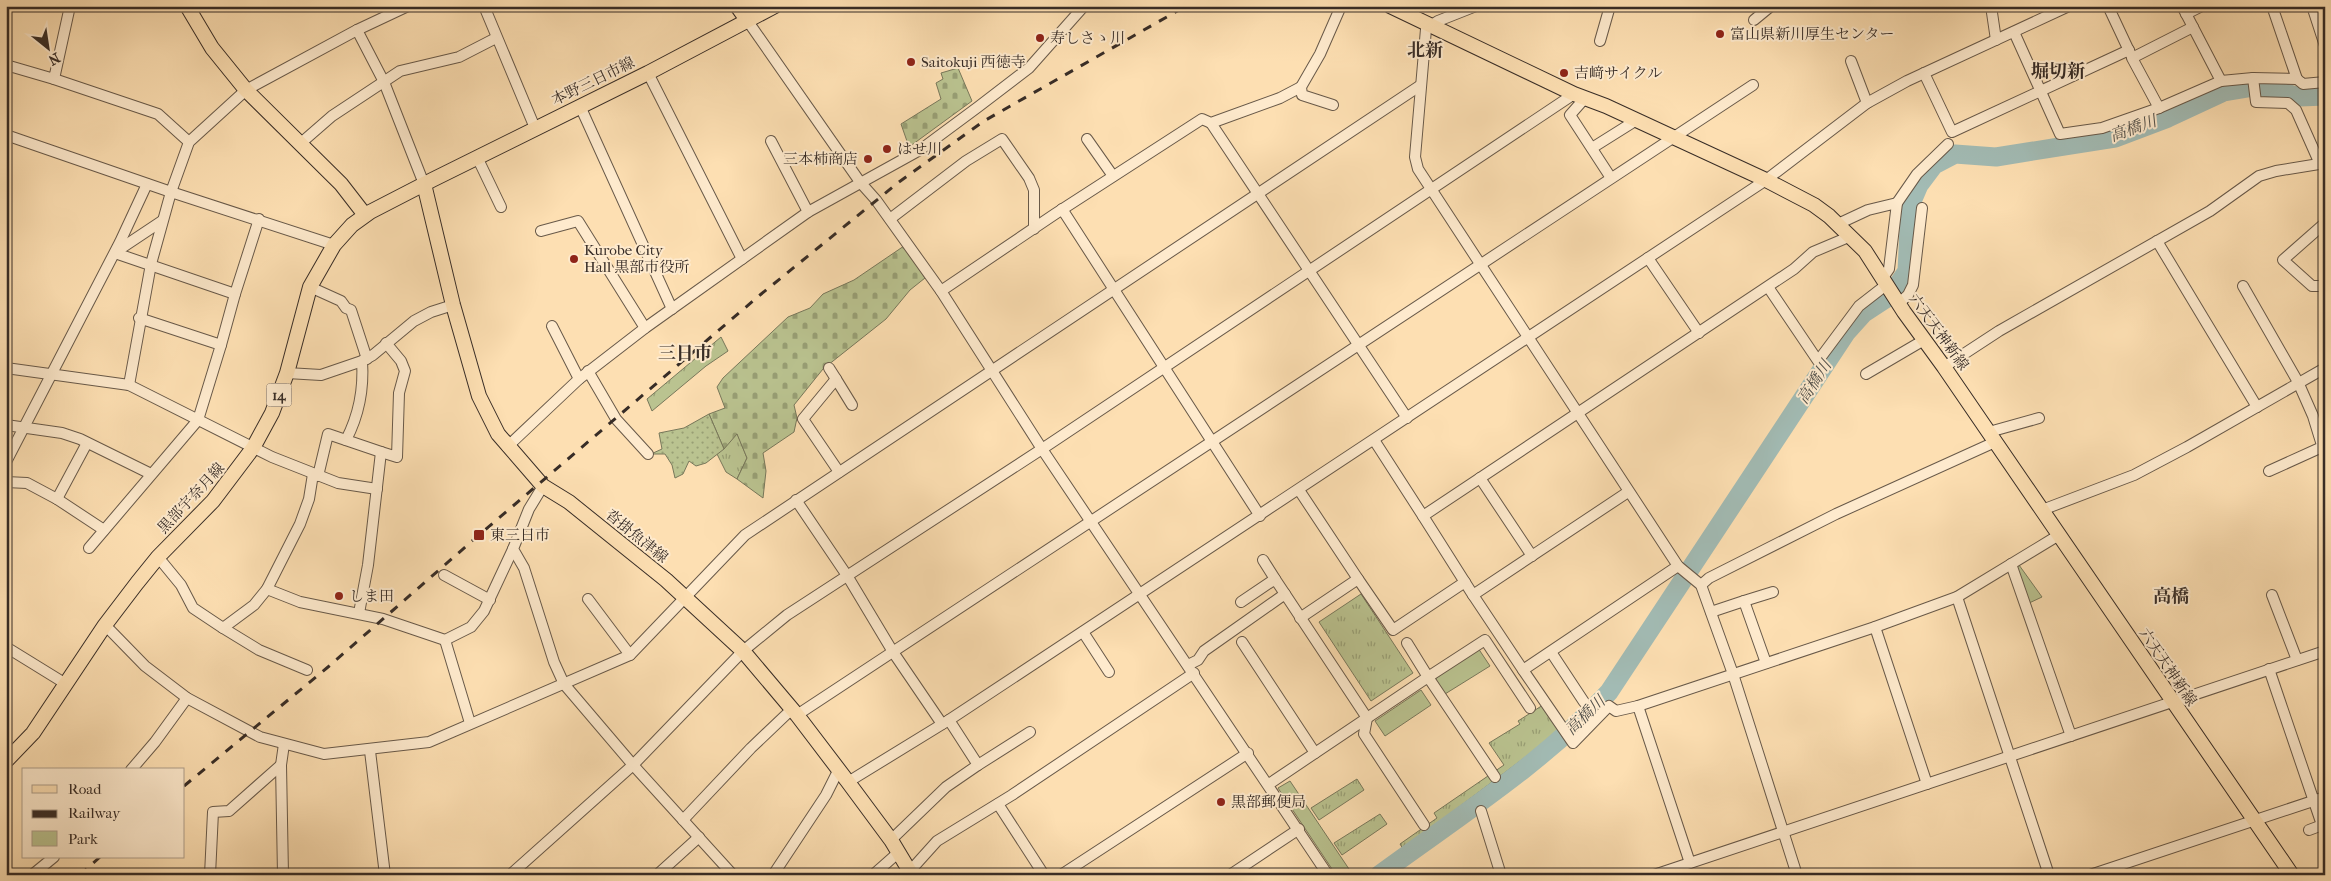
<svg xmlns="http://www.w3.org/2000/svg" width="2331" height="881" font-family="'IM FELL French Canon','Noto Serif JP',serif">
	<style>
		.grass { fill: url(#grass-tufts); stroke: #78785b }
		.cemetery { fill: url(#cemetery-stones); stroke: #78785b }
		.park { fill: #bac390; stroke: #78785b }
		.garden { fill: url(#garden-dots); stroke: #78785b }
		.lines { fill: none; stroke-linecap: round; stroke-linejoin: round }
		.river { stroke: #a2bbb4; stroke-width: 19 }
		.minor-casing { stroke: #685949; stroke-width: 12 }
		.major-casing { stroke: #372c26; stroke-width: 16 }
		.minor { stroke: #feeacd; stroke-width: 10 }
		.major { stroke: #fddfb2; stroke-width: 14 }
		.rail { stroke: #372c26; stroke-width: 3; stroke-dasharray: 9 9; stroke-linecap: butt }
		.poi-dot { fill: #8f2418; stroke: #feeacd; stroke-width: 2 }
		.labels { text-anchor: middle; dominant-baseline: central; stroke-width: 4; stroke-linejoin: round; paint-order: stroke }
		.shield { fill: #feeacd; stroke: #736558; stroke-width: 1 }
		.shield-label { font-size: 14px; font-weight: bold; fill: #372c26 }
		.poi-label { font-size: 15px; fill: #372c26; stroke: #feeacd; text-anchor: start }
		.street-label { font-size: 15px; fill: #372c26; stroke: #feeacd }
		.water-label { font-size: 16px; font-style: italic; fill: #52504a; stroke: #feeacd }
		.quarter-label { font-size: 18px; font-weight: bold; fill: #372c26; stroke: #feeacd }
	</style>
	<defs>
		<pattern id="grass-tufts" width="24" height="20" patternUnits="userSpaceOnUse" patternTransform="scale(1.25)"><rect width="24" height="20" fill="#bac390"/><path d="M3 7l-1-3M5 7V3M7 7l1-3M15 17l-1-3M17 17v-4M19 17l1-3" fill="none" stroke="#989f75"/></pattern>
		<pattern id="cemetery-stones" width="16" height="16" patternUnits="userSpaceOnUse" patternTransform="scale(1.25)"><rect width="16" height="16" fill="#bac390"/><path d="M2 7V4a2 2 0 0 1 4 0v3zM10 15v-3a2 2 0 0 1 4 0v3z" fill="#989f75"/></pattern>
		<pattern id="garden-dots" width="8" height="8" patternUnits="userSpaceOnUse" patternTransform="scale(1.25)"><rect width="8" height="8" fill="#bac390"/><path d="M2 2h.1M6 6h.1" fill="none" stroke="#989f75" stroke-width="1.8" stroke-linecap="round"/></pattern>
	</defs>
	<rect width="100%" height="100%" fill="#fddfb2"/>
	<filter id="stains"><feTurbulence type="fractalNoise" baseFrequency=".004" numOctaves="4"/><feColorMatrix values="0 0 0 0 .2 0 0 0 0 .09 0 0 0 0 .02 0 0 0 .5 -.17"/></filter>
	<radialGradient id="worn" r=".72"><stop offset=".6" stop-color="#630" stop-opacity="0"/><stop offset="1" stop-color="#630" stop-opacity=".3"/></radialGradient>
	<g class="grass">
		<path d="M721,337L728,351L706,366L652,411L647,399Z"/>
		<path d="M737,433L747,458L737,479L726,472L717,454Z"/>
		<path d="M1361,594L1413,673L1371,701L1319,622Z"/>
		<path d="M1543,705L1560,731L1403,849L1400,844L1437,818L1434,813L1504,765L1489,743L1520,724L1518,721Z"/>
		<path d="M1357,779L1364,790L1319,820L1311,808Z"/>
		<path d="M1380,814L1387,824L1342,855L1334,843Z"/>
	</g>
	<g class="cemetery">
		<path d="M958,68L972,101L909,147L901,124L941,99L936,83L943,79L941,73Z"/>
		<path d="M904,246L925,278L910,290L886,319L823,369L794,405L797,418L794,432L763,453L766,471L763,498L737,479L747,458L737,434L724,449L709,414L725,408L717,387L723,378L788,317L810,308L823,294L854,280Z"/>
	</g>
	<g class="park">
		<path d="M2019,565L2042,597L2027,604L2014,568Z"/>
		<path d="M1478,648L1490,666L1445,694L1435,679Z"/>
		<path d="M1421,690L1431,705L1385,736L1375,721Z"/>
		<path d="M1290,781L1353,875H1336L1278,788Z"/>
	</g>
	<path class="garden" d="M709,414L724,449L706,463L696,466L689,461L683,474L675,478L672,465L665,454H651L662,449L659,433L684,428Z"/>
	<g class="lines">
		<path class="river" d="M1379,875C1458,817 1543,763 1609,692L1846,333L1864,313L1890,296L1907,271L1910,206L1919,185L1934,165L1955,154L1996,157L2115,138L2168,118L2224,92L2260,86L2300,97L2325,96"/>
		<defs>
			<g id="minor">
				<path d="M484,6L535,128"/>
				<path d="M1476,6L1438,21L1426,29L1415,157L1418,169L1678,566L1701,585L1733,674L1797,875"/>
				<path d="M1991,6L1996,40"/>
				<path d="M2108,6L2131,55"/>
				<path d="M2312,6L2325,46"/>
				<path d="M2186,14L2202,6"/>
				<path d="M747,20L860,182L876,200L941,291L1042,449L1328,875"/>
				<path d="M1754,20L1771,6"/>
				<path d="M357,30L384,82L424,184"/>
				<path d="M2014,32L2060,134L2102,128L2159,108L2221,81L2182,6"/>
				<path d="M1600,41L1610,6"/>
				<path d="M1851,61L1867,103"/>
				<path d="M6,65L54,79L70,6"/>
				<path d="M648,73L742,259"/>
				<path d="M1924,73L1952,132L2129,50"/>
				<path d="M2253,78L2256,102L2288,103L2296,110L2320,164"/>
				<path d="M54,79L158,114L189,142"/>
				<path d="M2297,79L2303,84L2325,82"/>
				<path d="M2221,81L2253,78L2297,79L2272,6"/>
				<path d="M1585,98L1570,115L1611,178"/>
				<path d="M1333,105L1302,95L1301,87L1320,54L1341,6"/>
				<path d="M580,106L672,309"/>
				<path d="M2159,108L2132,58L2193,27"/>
				<path d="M1211,123L1407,418"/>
				<path d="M6,135L171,192L189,142L246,90L357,30L408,6"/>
				<path d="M1087,139L1113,176"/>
				<path d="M771,141L808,212"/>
				<path d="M301,143L332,116L400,71L459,57L496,38"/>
				<path d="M1592,148L1635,121"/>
				<path d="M477,157L501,207"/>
				<path d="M1897,203L1917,174L1948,144"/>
				<path d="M1062,209L1260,516"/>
				<path d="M890,219L966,161L1002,139L1029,178L1034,190V229"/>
				<path d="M2325,223L2283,260L2312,286H2325"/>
				<path d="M1838,224L1868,210L1897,203L1889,269L1882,279"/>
				<path d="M541,231L578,221L645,328"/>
				<path d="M2157,241L2257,407"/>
				<path d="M117,251L162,221"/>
				<path d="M115,253L235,294L259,219"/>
				<path d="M1648,258L1699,333"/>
				<path d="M2243,286L2298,382L2313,416L2325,455"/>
				<path d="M310,287L341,301L346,308L351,310L367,359"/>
				<path d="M1768,287L1818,361L1859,306L1886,285"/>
				<path d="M941,291L1055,214L1202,119L1211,123L1280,98L1301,87"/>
				<path d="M1898,304L1908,295L1913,285L1922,208"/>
				<path d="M552,326L579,379"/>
				<path d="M221,345L235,294"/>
				<path d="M1944,367L1999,331L2210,211L2259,176L2276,171L2325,163"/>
				<path d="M6,368L129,385L272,457L338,483L377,489"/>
				<path d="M829,368L836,379"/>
				<path d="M588,371L616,419L648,454"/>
				<path d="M287,373L321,375L362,361L373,355L414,321L431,312L453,305"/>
				<path d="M1866,374L1924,340"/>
				<path d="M129,385L151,264L171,192L334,245"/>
				<path d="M6,425L62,433L80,439L151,474"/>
				<path d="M1989,432L2039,418"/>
				<path d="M346,440C359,415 364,389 362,361"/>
				<path d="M1374,440L1423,516L1794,269L1813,252L1851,236"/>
				<path d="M507,447L579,379L645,328L808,212L920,150L978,107L1029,68L1084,6"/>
				<path d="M381,452L397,457L399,393L405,371L401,361L386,343"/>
				<path d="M6,462L120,242L147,184"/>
				<path d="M2269,471L2322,447"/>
				<path d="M839,472L803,419L836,379L852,405"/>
				<path d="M318,476L328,434L381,452L368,565L359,613"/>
				<path d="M1480,478L1532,556"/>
				<path d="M6,482L27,483L57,499L104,530"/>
				<path d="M543,486L529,509L513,549L524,568L554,662L564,684L633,765L733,875"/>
				<path d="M1299,490L1358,579"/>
				<path d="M57,499L87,443"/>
				<path d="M796,500L848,577L893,652L942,724"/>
				<path d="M2042,510L2134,475L2187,447L2325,368"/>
				<path d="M1423,516L1473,595L1628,492"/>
				<path d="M89,548L198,420L221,345L139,318"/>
				<path d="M158,557L181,585L193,608L223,628L254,605L267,589L300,524L309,499L313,474"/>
				<path d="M1263,560L1275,579"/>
				<path d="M2011,564L2071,736"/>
				<path d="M444,575L490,600"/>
				<path d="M1701,585L1709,578L1836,514L1995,442"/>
				<path d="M267,589L300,602L383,619L445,640L471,627L484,611L513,549"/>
				<path d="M1473,595L1523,670L1678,566"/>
				<path d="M2272,595L2297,660"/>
				<path d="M1957,597L2049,875"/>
				<path d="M588,599L630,655"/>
				<path d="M1241,602L1275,579L1285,594"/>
				<path d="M1711,612L1744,601"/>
				<path d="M1300,618L1358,579L1393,630L1465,582"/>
				<path d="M105,625L145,666L187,698L260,737L324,754L429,742L630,655L745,535L1421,85"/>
				<path d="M1875,627L1927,784"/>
				<path d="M223,628L259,650L307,670"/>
				<path d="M1083,632L1109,672"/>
				<path d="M445,640L470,723"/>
				<path d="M1242,642L1315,753"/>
				<path d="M1407,643L1428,677L1485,640L1530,708"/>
				<path d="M6,647L66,684"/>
				<path d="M1551,652L1584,702"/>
				<path d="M1766,663L1744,601L1773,592"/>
				<path d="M1188,665L1198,660L1204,651L1285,594L1367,718L1364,734L1424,825"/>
				<path d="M2269,669L2322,825"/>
				<path d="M1523,670L1573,743L1609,706L1616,711L1638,706L1875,627L1957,597L2059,535"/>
				<path d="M1638,706L1690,863"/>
				<path d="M797,715L1753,85"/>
				<path d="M949,720L978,765L1030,732"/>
				<path d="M370,751L385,875"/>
				<path d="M131,770L155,742L187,698"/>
				<path d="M848,782L949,720L1766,180L1867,103L1907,81L2069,6"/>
				<path d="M1269,784L1428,677L1495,777"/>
				<path d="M998,804L1044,875"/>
				<path d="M1481,811L1501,875"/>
				<path d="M683,820L751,748L792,709"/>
				<path d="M2309,830L2325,824"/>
				<path d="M891,840L946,787L978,765"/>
				<path d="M910,871L937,841L1012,795L1194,673"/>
				<path d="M32,875L54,857"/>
				<path d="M210,875L213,812L229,811L281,765"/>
				<path d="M283,875L281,765L284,744"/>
				<path d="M510,875L633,765L743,651L787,615L1042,449L1574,94"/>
				<path d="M657,875L699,837"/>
				<path d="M773,875L826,795L838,771"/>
				<path d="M873,875L899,852"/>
				<path d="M1061,875L1248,753"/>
				<path d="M1230,875L1299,829"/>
				<path d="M1654,875L2325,651"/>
				<path d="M2090,875L2325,797"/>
			</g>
			<g id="major">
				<path d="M187,6L212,48L246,90L341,184L365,215"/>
				<path d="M737,6L747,20"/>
				<path d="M1390,6L1574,94L1606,106L1766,180L1814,205L1829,216L1865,251L1904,312L1944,367L2292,875"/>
				<path d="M424,184L453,305L479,396L498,434L543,486L569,502L666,580L743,651L797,715L848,782L891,840L912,875"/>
				<path d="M6,761L33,733L105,625L137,583L158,557L213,501L253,448L272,413L287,373L310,287L334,245L352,225L370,212L432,180L648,73L775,6"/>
			</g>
		</defs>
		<use href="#minor" class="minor-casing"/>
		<use href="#major" class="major-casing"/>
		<use href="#minor" class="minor"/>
		<use href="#major" class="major"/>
		<g class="rail">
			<path d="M184,786L328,667L479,535L760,295L899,182L984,121L1186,6"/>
			<path d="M80,875L100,857"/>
		</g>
	</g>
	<g class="poi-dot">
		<circle cx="1720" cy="34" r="5"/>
		<circle cx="1040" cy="38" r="5"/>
		<circle cx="911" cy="62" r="5"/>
		<circle cx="1564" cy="73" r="5"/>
		<circle cx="887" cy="149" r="5"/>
		<circle cx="868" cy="159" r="5"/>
		<circle cx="574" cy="259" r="5"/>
		<rect x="473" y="529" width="12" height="12" rx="2.5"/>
		<circle cx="339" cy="596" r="5"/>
		<circle cx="1221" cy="802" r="5"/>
	</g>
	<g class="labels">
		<rect class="shield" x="266.5" y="383.5" width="25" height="23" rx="4"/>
		<g class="shield-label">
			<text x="279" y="395">14</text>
		</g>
		<g class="poi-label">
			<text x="1730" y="34">富山県新川厚生センター</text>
			<text x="1050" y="38">寿しさゝ川</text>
			<text x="921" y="62">Saitokuji 西徳寺</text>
			<text x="1574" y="73">吉﨑サイクル</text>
			<text x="897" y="149">はせ川</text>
			<text x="858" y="159" text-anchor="end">三本柿商店</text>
			<text x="584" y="250">Kurobe City<tspan x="584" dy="17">Hall 黒部市役所</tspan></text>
			<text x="490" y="535">東三日市</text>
			<text x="349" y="596">しま田</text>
			<text x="1231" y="802">黒部郵便局</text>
		</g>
		<g class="street-label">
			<text transform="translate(593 81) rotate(-26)">本野三日市線</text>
			<text transform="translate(1939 332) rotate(54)">六天天神新線</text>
			<text transform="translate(191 498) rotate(-47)">黒部宇奈月線</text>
			<text transform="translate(637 536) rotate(39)">沓掛魚津線</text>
			<text transform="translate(2168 667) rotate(56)">六天天神新線</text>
		</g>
		<g class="water-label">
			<text transform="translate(2133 128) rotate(-20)">高橋川</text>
			<text transform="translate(1814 382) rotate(-57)">高橋川</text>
			<text transform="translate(1585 715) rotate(-44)">高橋川</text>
		</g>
		<g class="quarter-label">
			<text x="1425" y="50">北新</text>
			<text x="2058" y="71">堀切新</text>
			<text x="685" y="353">三日市</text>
			<text x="2171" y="596">高橋</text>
		</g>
	</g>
	<rect width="2331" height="881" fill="none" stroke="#fddfb2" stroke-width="25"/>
	<rect x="8" y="8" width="2316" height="866" fill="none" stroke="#372c26" stroke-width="2.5"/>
	<rect x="12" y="12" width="2306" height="856" fill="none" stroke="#372c26"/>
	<rect x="22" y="768" width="162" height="90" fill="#feeacd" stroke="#ae9e8a"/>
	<rect x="32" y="785" width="25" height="8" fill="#fddfb2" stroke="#ae9e8a"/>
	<text x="68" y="794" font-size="15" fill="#372c26">Road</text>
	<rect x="32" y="810" width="25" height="8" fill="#372c26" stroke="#ae9e8a"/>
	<text x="68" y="818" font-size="15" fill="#372c26">Railway</text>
	<rect x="32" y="831" width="25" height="15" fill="#bac390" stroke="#ae9e8a"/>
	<text x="68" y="844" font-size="15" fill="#372c26">Park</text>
	<g transform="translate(48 48) rotate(150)" stroke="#feeacd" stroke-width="4" paint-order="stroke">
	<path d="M0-4L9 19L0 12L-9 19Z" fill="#372c26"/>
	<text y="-8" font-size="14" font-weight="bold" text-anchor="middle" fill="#372c26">N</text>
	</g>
	<rect width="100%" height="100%" filter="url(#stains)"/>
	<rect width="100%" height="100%" fill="url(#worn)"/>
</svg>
